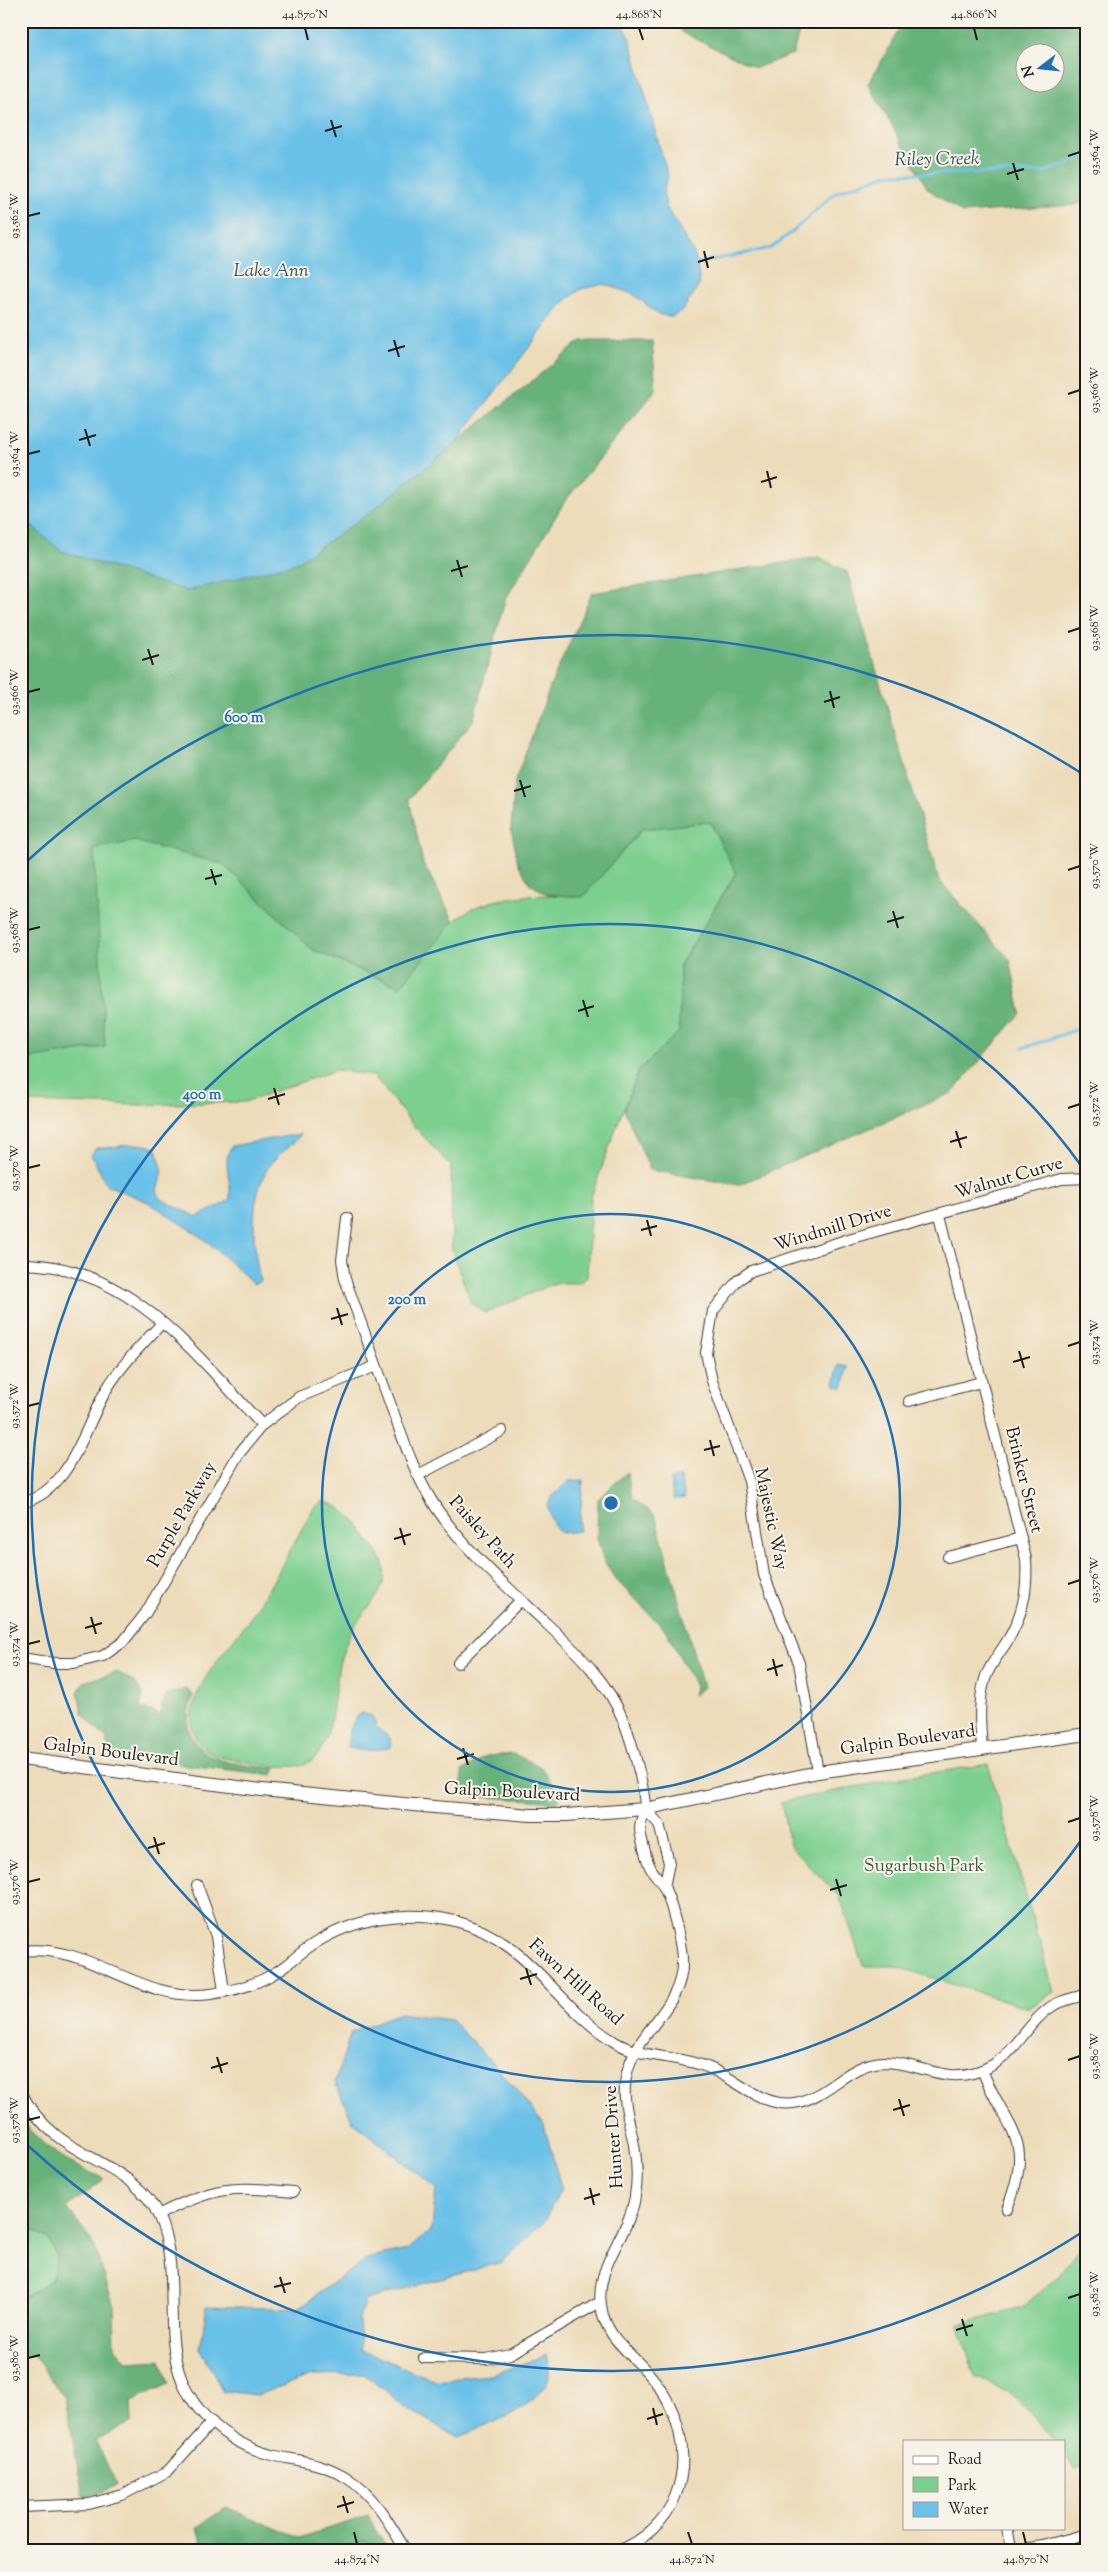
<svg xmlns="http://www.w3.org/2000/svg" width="1108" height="2572" font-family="'Sorts Mill Goudy',serif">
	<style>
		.green { fill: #7dcf90; stroke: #4c7656 }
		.forest { fill: #66b27a; stroke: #41674b; fill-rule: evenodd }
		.water { fill: #6bc1e8; stroke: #446e82 }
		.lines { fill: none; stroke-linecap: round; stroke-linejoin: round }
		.stream { stroke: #6bc1e8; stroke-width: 3 }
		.minor-casing { stroke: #3b3934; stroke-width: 12 }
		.tertiary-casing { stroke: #3b3934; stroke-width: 14 }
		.minor { stroke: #fff; stroke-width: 10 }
		.tertiary { stroke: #fff; stroke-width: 12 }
		.ticks { fill: none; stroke: #1c1c1c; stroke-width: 2 }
		.ring { fill: none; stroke: #1f6fb2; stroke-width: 2.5 }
		.labels { text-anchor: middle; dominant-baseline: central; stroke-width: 4; stroke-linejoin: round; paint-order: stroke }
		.street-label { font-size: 18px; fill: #1c1c1c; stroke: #f7f3e8 }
		.park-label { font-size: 18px; fill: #3e5b45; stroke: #f7f3e8 }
		.water-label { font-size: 19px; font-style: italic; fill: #385663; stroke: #f7f3e8 }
		.centre { fill: #1f6fb2; stroke: #f7f3e8; stroke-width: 2.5 }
		.ring-label { font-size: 15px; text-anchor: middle; font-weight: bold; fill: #1f6fb2; stroke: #f7f3e8; stroke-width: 4; stroke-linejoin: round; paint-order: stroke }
		.neatline { fill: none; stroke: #1c1c1c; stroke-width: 2 }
		.ticks-label { font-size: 12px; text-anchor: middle; fill: #1c1c1c }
	</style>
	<rect width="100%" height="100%" fill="#f7f3e8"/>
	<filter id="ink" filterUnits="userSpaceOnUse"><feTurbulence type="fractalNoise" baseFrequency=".02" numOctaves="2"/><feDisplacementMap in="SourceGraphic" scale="10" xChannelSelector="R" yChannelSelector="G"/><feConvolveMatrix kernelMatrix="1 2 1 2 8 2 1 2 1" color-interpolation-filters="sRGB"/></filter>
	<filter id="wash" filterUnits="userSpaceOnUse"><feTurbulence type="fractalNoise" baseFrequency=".0096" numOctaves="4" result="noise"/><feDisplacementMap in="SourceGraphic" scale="20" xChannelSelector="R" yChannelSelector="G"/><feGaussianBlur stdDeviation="1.12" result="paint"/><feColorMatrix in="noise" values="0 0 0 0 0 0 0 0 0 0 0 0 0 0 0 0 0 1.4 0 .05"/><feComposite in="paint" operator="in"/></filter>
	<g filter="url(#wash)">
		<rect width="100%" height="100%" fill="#eddcba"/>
		<g class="green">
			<path d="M710,822L736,873L680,965V1032L639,1070L616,1128L591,1197L587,1277L579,1283H555L485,1313L471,1303L452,1250L451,1166L412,1124L374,1076L336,1070L244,1102L139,1105L21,1102V1058L105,1047L93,849L134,841L223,864L313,950L399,987C417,966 433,940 453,922C484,893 544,893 583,897L642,829Z"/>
			<path d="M322,1502C337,1502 354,1518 361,1529C368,1541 382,1555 384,1568C389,1591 362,1612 352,1630C346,1641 342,1654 339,1665C334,1689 333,1748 311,1761C291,1773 247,1762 225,1758C211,1755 199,1748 194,1734C179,1695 233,1644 253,1614C275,1580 293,1544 313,1509Z"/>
			<path d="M988,1764L1054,1992L1029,2008L894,1966H863L840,1897L790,1846L781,1802L905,1777Z"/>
			<path d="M21,2224L48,2238L57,2256L52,2279L27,2296L21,2297Z"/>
			<path d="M1087,2238V2465L1074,2470L1064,2453V2441H1057L1008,2391L975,2377L959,2325L1021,2308L1057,2278Z"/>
			<path d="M368,2540L374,2551H328Z"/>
		</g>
		<g class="forest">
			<path d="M676,21H802L793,54L756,68L682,32Z"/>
			<path d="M904,21H1087V200L1075,205L962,213L928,189L868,84ZM1056,52V82H1026V52Z"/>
			<path d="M581,341H652L656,390L565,501L505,600L473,721L409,799L423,863L454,921L400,987L313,950L223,864L134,841L94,849L105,1047L21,1060V517L61,551L295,563L368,514Z"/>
			<path d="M819,557L847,572L939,880L1010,960L1021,1013L952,1093L738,1185L650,1170L624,1109L639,1070L679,1032L680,965L736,873L710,822L642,829L583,897L547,894L530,884L518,863L511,828L515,781L552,682L592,593Z"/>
			<path d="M627,1472L632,1498L655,1515L703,1687L693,1696L695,1686L666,1631L615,1579L603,1559L597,1537L598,1499Z"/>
			<path d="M117,1672L135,1682L143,1694L140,1708L152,1711L159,1716L166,1695L186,1689L193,1695C191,1702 188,1711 188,1718C186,1763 243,1766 276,1768L273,1775L111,1756L106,1739L82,1713L78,1692L84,1682Z"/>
			<path d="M514,1754L541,1767L559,1794V1802L473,1796L462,1785V1771L487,1756Z"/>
			<path d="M21,2120L44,2144L65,2160L104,2179L67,2208L93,2242L114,2306L115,2347L127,2362L161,2360L169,2384L131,2401L132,2422L95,2440L117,2485L102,2492L83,2496L65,2398L34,2356L21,2354V2297L27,2296L52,2279L57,2256L48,2238L21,2224Z"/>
			<path d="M226,2507L299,2538L368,2516L389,2551H374L367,2540L328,2551H204L197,2528Z"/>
		</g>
		<g class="water">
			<path d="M21,21H621L629,36L668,177L663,192L667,209L695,255L700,284L682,311L671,317L658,314L633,294L604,284L581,289L563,303L455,444L368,514L296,563L187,591L61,551L21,517Z"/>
			<path d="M300,1134C300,1140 275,1156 269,1166C248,1199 253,1245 260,1281L254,1284L208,1242L187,1227L148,1202L107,1185L91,1155L96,1148C117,1149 136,1139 156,1148L163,1171L157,1190L160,1199L197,1217L229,1201C234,1183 220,1162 232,1146Z"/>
			<path d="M839,1365L848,1367L843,1388L834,1384Z"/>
			<path d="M680,1477L685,1498L674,1499L670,1480Z"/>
			<path d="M583,1480L579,1531L561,1533L554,1526L547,1505L553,1496L569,1481Z"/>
			<path d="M1087,1648V1699L1080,1700V1681Z"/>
			<path d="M362,1713L372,1716L377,1728L390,1738L391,1746L389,1748L364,1751L349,1748C346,1738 352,1718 362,1713Z"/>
			<path d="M400,2013L451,2020L497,2067L544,2125L561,2188L545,2221L502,2262L365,2300L359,2319L361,2350L434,2380L492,2375L546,2355C547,2360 549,2366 549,2371C551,2404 483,2427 458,2437L408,2409L364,2374L312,2375L257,2395L223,2391L200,2349L207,2306L297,2309L366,2259L408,2250L432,2229L436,2188L353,2122L335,2082L351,2032Z"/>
		</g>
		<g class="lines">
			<g class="stream">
				<path d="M693,264L771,248L791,233L836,192L887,174L1043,172L1070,163L1087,154"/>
				<path d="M1023,1048L1087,1026"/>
			</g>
		</g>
	</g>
	<g filter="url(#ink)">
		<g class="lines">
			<defs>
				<g id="minor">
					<path d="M940,1215L1026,1559C1028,1590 1023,1616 1006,1643C999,1654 989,1666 985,1679C978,1702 980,1724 982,1748"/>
					<path d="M347,1218L342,1260L345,1279C360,1320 375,1361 390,1403C403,1439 415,1477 437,1509C467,1553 510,1589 548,1625C578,1653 609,1683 624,1722C632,1742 644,1785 645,1807C645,1814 640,1820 640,1828C640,1836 644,1847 646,1856C651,1874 656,1873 664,1887C671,1901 681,1941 682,1958C685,2004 642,2026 629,2066C619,2094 629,2118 634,2145C637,2162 638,2179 635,2196C630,2234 595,2265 601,2305C605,2338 630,2352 650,2375C678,2408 692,2455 675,2497C665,2522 643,2541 618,2551"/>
					<path d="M21,1264C129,1264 194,1353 262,1425"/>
					<path d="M909,1401L981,1382"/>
					<path d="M418,1475L502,1431"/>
					<path d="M21,1503C72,1491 84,1426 108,1387C123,1363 143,1344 162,1323"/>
					<path d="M948,1557L1021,1538"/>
					<path d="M21,1658L53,1663H74L103,1656L123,1642L145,1614L238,1455L262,1425L299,1397L376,1366"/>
					<path d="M458,1663L521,1600"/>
					<path d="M818,1772L799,1663L764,1575L749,1481L712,1381L706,1353L713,1311L738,1280L751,1271L852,1238L1062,1179L1087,1178"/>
					<path d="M645,1809L659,1824L669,1863L664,1887"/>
					<path d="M197,1885L216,1936L224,1991"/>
					<path d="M21,1951C90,1942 140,2004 211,1994C232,1991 255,1985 273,1974C287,1966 298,1954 312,1945C354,1918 405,1909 455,1921C530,1940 555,2006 615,2042C643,2059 677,2055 707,2067C737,2078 764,2111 799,2102C831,2094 849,2063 884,2062C922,2062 946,2088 989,2067C1016,2053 1025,2026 1048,2009C1058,2001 1074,1998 1087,1994"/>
					<path d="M982,2070C1007,2132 1036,2136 1007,2209"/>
					<path d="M21,2092C30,2110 42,2124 57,2136C90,2162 141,2174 159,2217C189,2288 146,2363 212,2423C230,2439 253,2451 276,2456C301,2461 325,2463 347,2478C374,2495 390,2524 406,2551"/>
					<path d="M158,2215C215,2186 231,2186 293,2192"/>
					<path d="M424,2358L486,2359L510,2354L600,2302"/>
					<path d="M21,2507L89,2504L122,2495L168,2471L212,2422"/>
					<path d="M1007,2528L1012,2551"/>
					<path d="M1010,2551L1042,2546L1087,2534"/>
				</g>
				<path id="tertiary" d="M21,1759L262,1790L434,1807L531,1815H566L645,1809L818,1772L1087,1734"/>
			</defs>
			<use href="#minor" class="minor-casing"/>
			<use href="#tertiary" class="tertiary-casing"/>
			<use href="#minor" class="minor"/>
			<use href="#tertiary" class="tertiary"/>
		</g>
	</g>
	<path class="ticks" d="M305,28L308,40M639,28L643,40M974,28L977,40M331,120L336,137M325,131L342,126M1068,156L1080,152M1013,163L1018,180M1007,174L1024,169M28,216L40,213M704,251L708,268M698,262L714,257M394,340L399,357M388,351L405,346M1068,394L1080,390M85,429L90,446M79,440L96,435M28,454L40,451M767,471L771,488M761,482L777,477M457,560L462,577M451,571L468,566M1068,632L1080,628M148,649L153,665M142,660L159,655M830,691L834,708M28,692L40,689M824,702L840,697M520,780L525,797M514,791L531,786M211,869L216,885M1068,870L1080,866M205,879L222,875M893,911L898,928M887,922L904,917M28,930L40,927M583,1000L588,1017M578,1011L594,1006M274,1088L279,1105M268,1099L285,1094M1068,1108L1080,1104M956,1131L961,1148M950,1142L967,1137M28,1168L40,1165M647,1220L651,1236M641,1230L657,1226M337,1308L342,1325M331,1319L348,1314M1068,1346L1080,1342M1019,1351L1024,1368M1013,1362L1030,1357M28,1406L40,1403M710,1440L714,1456M704,1450L720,1446M400,1528L405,1545M394,1539L411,1534M1068,1584L1080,1580M91,1617L96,1634M85,1628L102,1623M28,1644L40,1641M773,1659L777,1676M767,1670L783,1665M463,1748L468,1765M457,1759L474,1754M1068,1822L1080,1818M154,1837L159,1854M148,1848L165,1843M836,1879L841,1896M28,1882L40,1879M830,1890L847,1885M526,1968L531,1985M520,1979L537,1974M217,2057L222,2073M1068,2060L1080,2056M211,2068L228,2063M899,2099L904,2116M893,2110L910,2105M28,2120L40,2117M590,2188L594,2205M584,2199L600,2194M280,2277L285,2293M274,2287L291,2283M1068,2298L1080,2294M962,2319L967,2336M956,2330L973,2325M28,2358L40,2355M653,2408L657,2425M647,2419L663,2414M343,2496L348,2513M337,2507L354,2502M354,2532L357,2544M688,2532L692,2544M1023,2532L1026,2544"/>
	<g class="ring">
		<circle cx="611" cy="1503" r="289"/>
		<path d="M1085 1835A579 579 0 1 1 1085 1171"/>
		<path d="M1084 2231A868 868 0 0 1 25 2143M25 863A868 868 0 0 1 1084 775"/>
	</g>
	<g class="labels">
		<g class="street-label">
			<text transform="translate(1009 1179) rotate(-16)">Walnut Curve</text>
			<text transform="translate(833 1229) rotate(-17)">Windmill Drive</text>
			<text transform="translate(1023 1480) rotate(76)">Brinker Street</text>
			<text transform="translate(183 1515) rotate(-60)">Purple Parkway</text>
			<text transform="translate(770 1519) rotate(78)">Majestic Way</text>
			<text transform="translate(482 1533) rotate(48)">Paisley Path</text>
			<text transform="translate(908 1741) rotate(-8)">Galpin Boulevard</text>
			<text transform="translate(111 1753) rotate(7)">Galpin Boulevard</text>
			<text transform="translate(512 1793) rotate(3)">Galpin Boulevard</text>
			<text transform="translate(575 1983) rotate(42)">Fawn Hill Road</text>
			<text transform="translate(615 2137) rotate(-94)">Hunter Drive</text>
		</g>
		<g class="park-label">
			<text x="924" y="1867">Sugarbush Park</text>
		</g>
		<g class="water-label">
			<text transform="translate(937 160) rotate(-1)">Riley Creek</text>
			<text x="271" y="271">Lake Ann</text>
		</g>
	</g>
	<circle cx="611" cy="1503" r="8" class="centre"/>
	<g class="ring-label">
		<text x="244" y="722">600 m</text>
		<text x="202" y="1099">400 m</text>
		<text x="407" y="1304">200 m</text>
	</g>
	<rect width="1108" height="2572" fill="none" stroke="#f7f3e8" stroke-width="55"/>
	<rect x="903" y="2440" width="162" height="90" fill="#f7f3e8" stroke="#9f9d96"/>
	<rect x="913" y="2456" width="25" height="8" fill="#ffffff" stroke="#9f9d96"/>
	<text x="948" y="2464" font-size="15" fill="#1c1c1c">Road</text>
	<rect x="913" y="2477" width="25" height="15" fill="#7dcf90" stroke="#9f9d96"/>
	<text x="948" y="2490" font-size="15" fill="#1c1c1c">Park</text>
	<rect x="913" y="2502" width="25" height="15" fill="#6bc1e8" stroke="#9f9d96"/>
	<text x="948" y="2514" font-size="15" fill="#1c1c1c">Water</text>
	<g transform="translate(1040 68) rotate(254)"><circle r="24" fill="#f7f3e8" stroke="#9f9d96"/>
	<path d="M0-4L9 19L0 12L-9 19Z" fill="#1f6fb2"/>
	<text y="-8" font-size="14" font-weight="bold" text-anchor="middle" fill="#1c1c1c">N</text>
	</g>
	<rect x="28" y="28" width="1052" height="2516" class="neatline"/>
	<g class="ticks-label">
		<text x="305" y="18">44.870°N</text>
		<text x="639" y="18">44.868°N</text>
		<text x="974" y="18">44.866°N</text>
		<text transform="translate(1094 152) rotate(-90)" y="4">93.564°W</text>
		<text transform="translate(14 216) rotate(-90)" y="4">93.562°W</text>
		<text transform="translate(1094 390) rotate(-90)" y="4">93.566°W</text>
		<text transform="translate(14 454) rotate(-90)" y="4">93.564°W</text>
		<text transform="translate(1094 628) rotate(-90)" y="4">93.568°W</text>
		<text transform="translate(14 692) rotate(-90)" y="4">93.566°W</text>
		<text transform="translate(1094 866) rotate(-90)" y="4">93.570°W</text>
		<text transform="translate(14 930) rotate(-90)" y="4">93.568°W</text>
		<text transform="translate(1094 1104) rotate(-90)" y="4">93.572°W</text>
		<text transform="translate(14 1168) rotate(-90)" y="4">93.570°W</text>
		<text transform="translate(1094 1342) rotate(-90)" y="4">93.574°W</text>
		<text transform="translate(14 1406) rotate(-90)" y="4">93.572°W</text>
		<text transform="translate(1094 1580) rotate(-90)" y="4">93.576°W</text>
		<text transform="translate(14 1644) rotate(-90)" y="4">93.574°W</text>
		<text transform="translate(1094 1818) rotate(-90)" y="4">93.578°W</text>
		<text transform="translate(14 1882) rotate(-90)" y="4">93.576°W</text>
		<text transform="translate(1094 2056) rotate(-90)" y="4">93.580°W</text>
		<text transform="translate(14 2120) rotate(-90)" y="4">93.578°W</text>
		<text transform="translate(1094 2294) rotate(-90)" y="4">93.582°W</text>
		<text transform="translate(14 2358) rotate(-90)" y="4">93.580°W</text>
		<text x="357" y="2563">44.874°N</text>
		<text x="692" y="2563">44.872°N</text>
		<text x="1026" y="2563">44.870°N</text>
	</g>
</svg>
